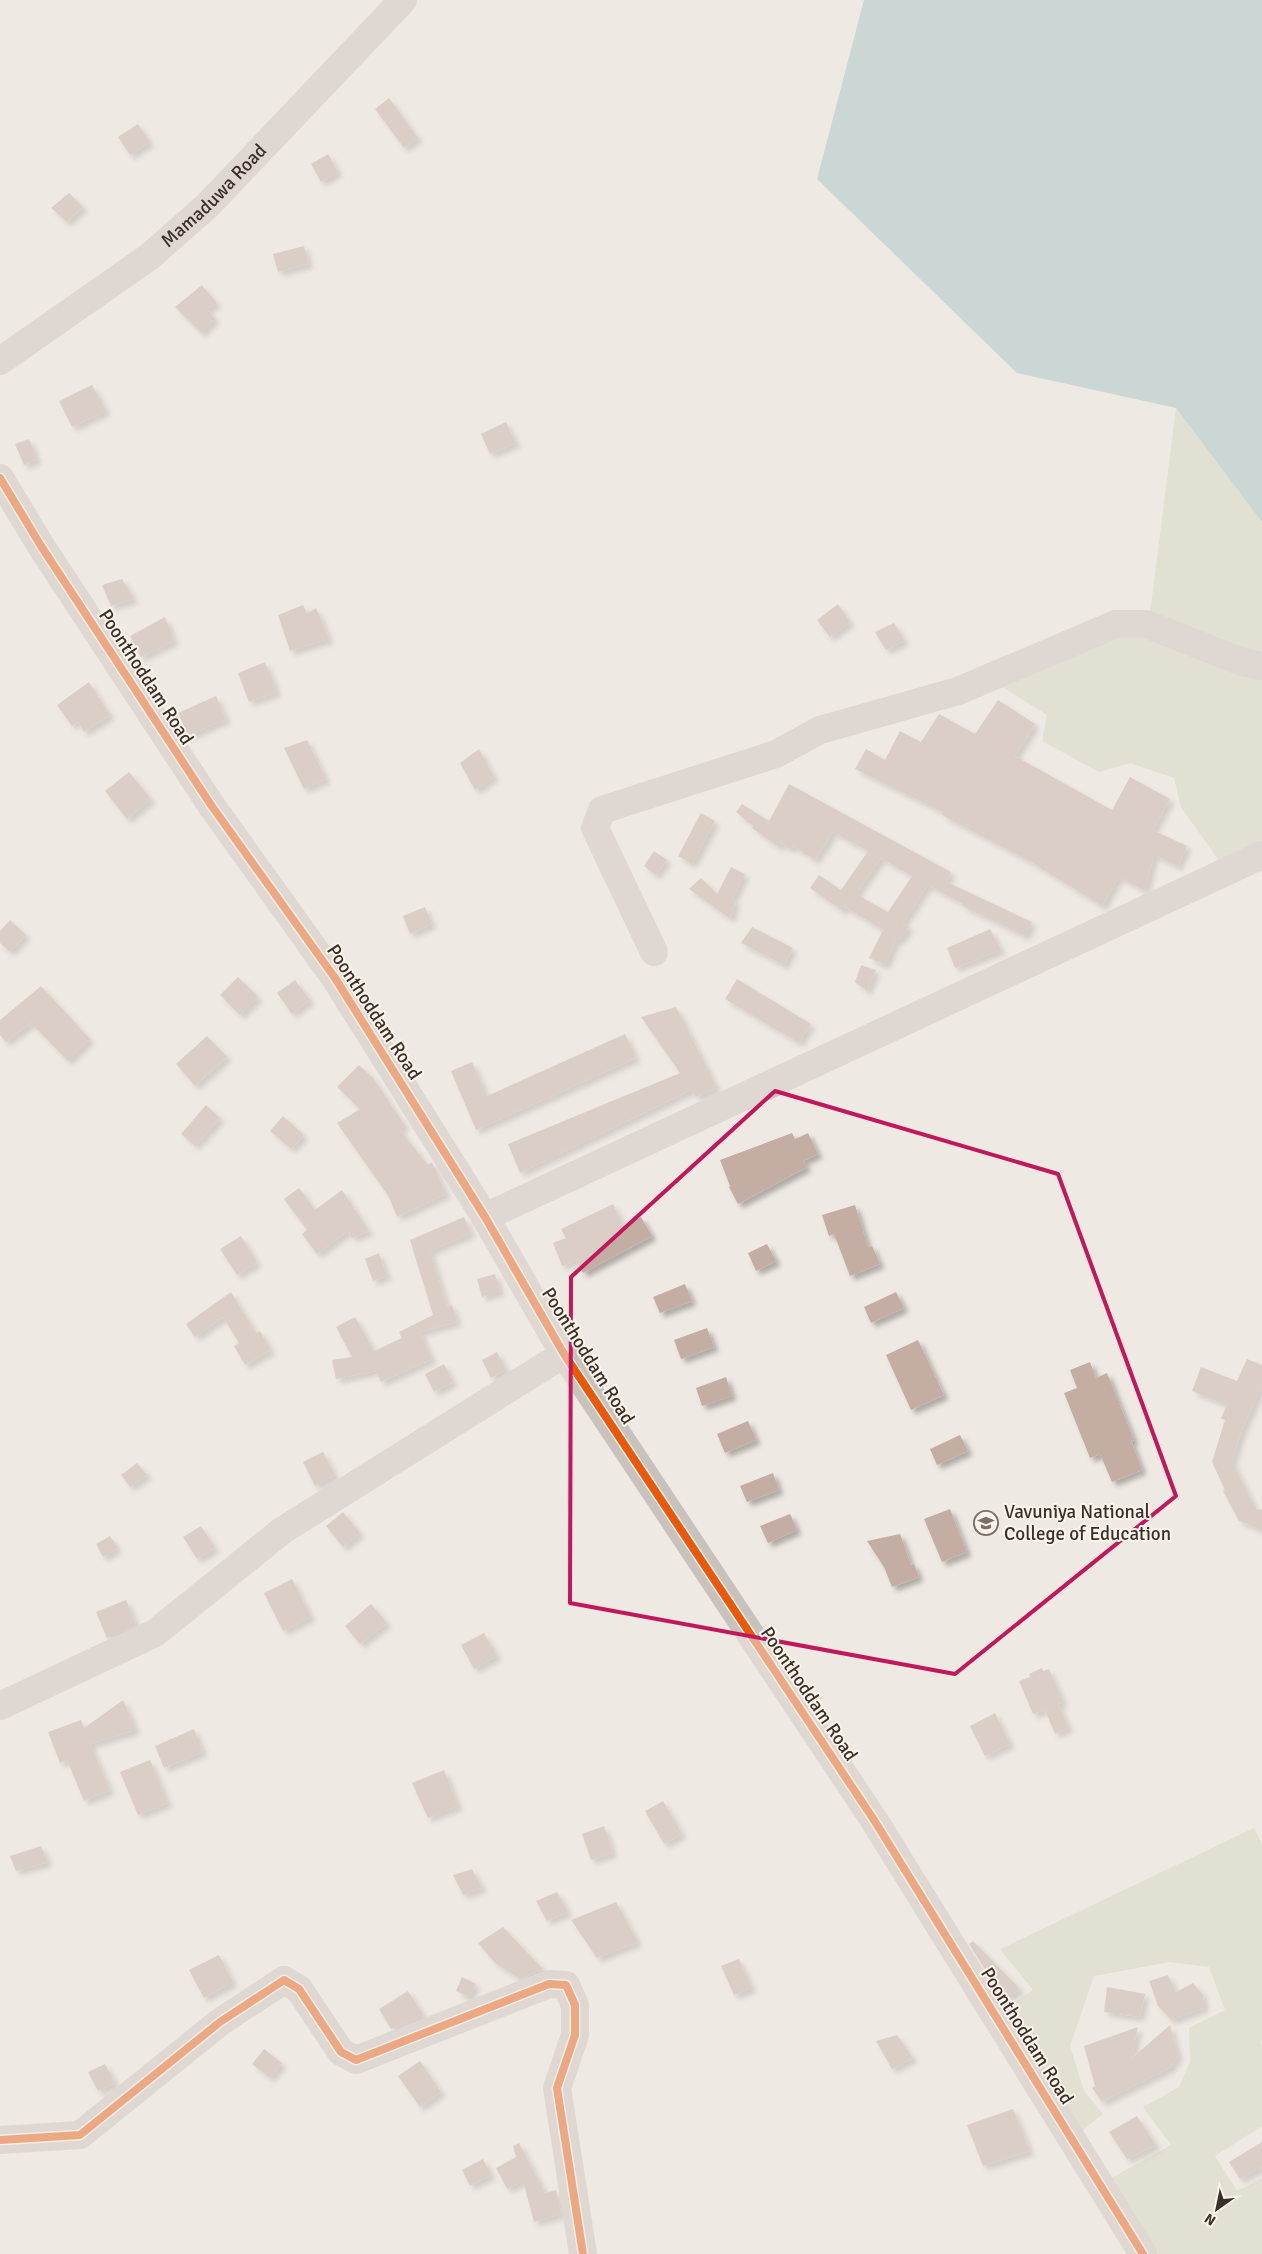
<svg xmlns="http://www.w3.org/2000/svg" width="1262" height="2254" font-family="Signika,sans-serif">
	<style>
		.green { fill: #d0d5bc }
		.water { fill: #9ec1c1 }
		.building { fill: #c4aea4; fill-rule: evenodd; filter: url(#shadow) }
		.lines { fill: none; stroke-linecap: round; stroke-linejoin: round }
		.minor { stroke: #c9c2bc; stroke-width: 28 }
		.cycleway-casing { stroke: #fbf4eb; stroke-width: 11 }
		.cycleway { stroke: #e8590c; stroke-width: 8 }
		.marked { fill: none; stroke: #c2185b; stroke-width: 4; stroke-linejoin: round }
		.labels { text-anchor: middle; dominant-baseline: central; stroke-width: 4; stroke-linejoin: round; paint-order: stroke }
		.street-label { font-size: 19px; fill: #3a2f29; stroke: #fbf4eb }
		.poi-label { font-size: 19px; fill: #3a2f29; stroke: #fbf4eb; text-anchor: start }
	</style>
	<defs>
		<filter id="shadow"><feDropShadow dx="4.5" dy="4.5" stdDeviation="2.5" flood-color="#0004"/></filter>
	</defs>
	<rect width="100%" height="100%" fill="#efe9e3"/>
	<g class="green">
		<path d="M1176,408L1262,522V657L1150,613Z"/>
		<path d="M1118,633L1145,635L1262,677V846L1222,865L1181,807L1174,778L1130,763L1099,772L1042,741L1047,715L1001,686Z"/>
		<path d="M1254,1828L1262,1844V2041L1260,2042L1262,2046V2126L1215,2156L1237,2191L1262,2178V2254H1153L1106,2181L1171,2145L1143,2107L1179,2087L1190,2062L1189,2028L1225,2010L1209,1967L1170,1962L1094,1976L1070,2046L1084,2091L1103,2114L1079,2133L1002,2011L1033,1990L1000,1949Z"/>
	</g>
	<path class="water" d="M864,0H1262V522L1176,408L1017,373L817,179Z"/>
	<g class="building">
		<path d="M389,98L418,138L404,148L375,109Z"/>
		<path d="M138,124L150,142L130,155L118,137Z"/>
		<path d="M328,154L338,172L321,182L311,164Z"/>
		<path d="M69,193L83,207L67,222L51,208Z"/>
		<path d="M304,246L309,264L278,272L273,254Z"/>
		<path d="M202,285L217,303L207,309L215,319L201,333L175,307Z"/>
		<path d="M92,385L106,411L72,427L59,401Z"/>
		<path d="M506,422L516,443L490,454L481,434Z"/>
		<path d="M29,439L37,459L24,465L15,444Z"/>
		<path d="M122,579L134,599L111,606L102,585Z"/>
		<path d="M838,604L850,622L830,637L817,620Z"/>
		<path d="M303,605L307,614L316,608L329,639L290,651L278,615Z"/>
		<path d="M165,617L174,641L141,657L130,636Z"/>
		<path d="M894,623L905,641L886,650L875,632Z"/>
		<path d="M265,662L277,692L249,702L238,673Z"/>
		<path d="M89,682L110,715L84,732L78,722L72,726L57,705Z"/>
		<path d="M216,696L226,719L188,736L178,713Z"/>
		<path d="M998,700L1035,724L1015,756L1112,810L1130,777L1170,799L1153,830L1187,846L1178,866L1154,855L1145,891L1119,877L1102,906L1031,862L942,815L943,812L855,769L866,749L885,760L900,731L921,742L939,714L975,734Z"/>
		<path d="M307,740L326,779L304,789L284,748Z"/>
		<path d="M479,749L494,777L475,790L460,763Z"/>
		<path d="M129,772L151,799L127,819L105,791Z"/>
		<path d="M789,784L951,872L947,882L1032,922L1025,936L963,906V904L928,885L903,923L909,927L900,940L897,938L885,965L869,958L883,930L845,907L843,911L810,888L819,875L841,890L868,851L833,832L815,860L793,846L790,849L781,843L779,847L752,828L753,826L736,812L742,804L769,821ZM881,858L912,876L888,912L856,894Z"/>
		<path d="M701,813L715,821L692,864L678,856Z"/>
		<path d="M654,851L667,860L656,875L644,866Z"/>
		<path d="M731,867L745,874L732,900L736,903L732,909L734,912L729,918L689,889L701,878L717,894Z"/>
		<path d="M425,907L432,924L410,934L403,916Z"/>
		<path d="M10,920L26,935L10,952L0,943V931Z"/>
		<path d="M752,927L793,948L784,965L741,943Z"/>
		<path d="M990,929L1001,950L955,968L947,948Z"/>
		<path d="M861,965L876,970L867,991L855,982Z"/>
		<path d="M238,977L258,997L240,1015L220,995Z"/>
		<path d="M737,979L811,1024L799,1043L725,999Z"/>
		<path d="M295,980L310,1000L292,1014L277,993Z"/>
		<path d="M41,986L90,1039L68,1061L31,1023L6,1042L0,1035V1020Z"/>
		<path d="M676,1007L717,1088L696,1097L691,1090L520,1173L508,1144L680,1073L641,1017Z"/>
		<path d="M625,1034L636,1058L476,1130L451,1071L472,1062L487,1096Z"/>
		<path d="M207,1036L227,1057L195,1086L176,1064Z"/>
		<path d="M359,1065L373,1078L405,1126L399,1129L428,1165L432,1162L446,1194L397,1217L389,1197L337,1123L360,1109L337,1087Z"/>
		<path d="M206,1105L220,1118L195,1146L181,1134Z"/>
		<path d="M283,1116L304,1135L291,1149L270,1131Z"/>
		<path d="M792,1133L795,1139L808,1133L818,1154L803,1161L807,1167L738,1204L729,1187L730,1186L720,1160Z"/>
		<path d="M299,1188L315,1210L342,1190L369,1231L352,1238L348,1231L317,1254L302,1234L307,1230L284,1199Z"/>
		<path d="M613,1204L624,1226L641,1217L652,1236L583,1273L577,1260L562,1266L553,1243L566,1238L561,1229Z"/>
		<path d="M855,1205L868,1247L872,1246L880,1264L850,1276L834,1234L829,1236L822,1215Z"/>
		<path d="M464,1217L471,1233L430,1251L447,1306L452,1305L457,1322L420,1332L432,1359L381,1382L376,1371L336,1379L332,1360L352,1357L336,1327L355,1317L374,1351L402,1338L399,1332L433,1315L410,1240Z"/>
		<path d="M241,1236L257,1263L237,1275L220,1249Z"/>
		<path d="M767,1244L776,1261L756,1271L748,1253Z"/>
		<path d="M379,1253L387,1276L373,1281L365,1259Z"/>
		<path d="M495,1274L500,1291L482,1297L477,1279Z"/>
		<path d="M685,1284L692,1301L660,1313L653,1297Z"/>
		<path d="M231,1292L256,1333L260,1331L271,1350L245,1365L234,1346L239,1343L223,1317L195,1337L186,1324Z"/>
		<path d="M896,1292L904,1308L871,1323L864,1307Z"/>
		<path d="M707,1328L714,1347L681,1359L674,1340Z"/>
		<path d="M918,1340L944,1395L911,1410L886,1355Z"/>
		<path d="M497,1352L506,1370L491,1378L482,1360Z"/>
		<path d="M1247,1359L1262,1365V1385L1242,1430L1232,1461L1255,1508L1262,1510V1530L1239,1521L1223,1491L1225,1490L1212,1462L1225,1420L1221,1418L1227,1405L1192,1391L1201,1367L1237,1381Z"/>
		<path d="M1090,1362L1096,1378L1107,1373L1134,1440L1131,1441L1142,1470L1112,1482L1100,1454L1090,1458L1064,1393L1077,1388L1070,1370Z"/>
		<path d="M444,1364L453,1382L434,1392L425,1374Z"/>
		<path d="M726,1377L732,1396L702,1406L696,1388Z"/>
		<path d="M748,1421L756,1440L725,1453L717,1434Z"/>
		<path d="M960,1435L968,1451L937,1465L930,1449Z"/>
		<path d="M323,1452L335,1475L315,1486L303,1462Z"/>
		<path d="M137,1463L147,1475L130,1487L121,1475Z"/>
		<path d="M773,1473L779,1490L747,1502L740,1486Z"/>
		<path d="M950,1509L967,1552L942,1562L924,1519Z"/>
		<path d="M343,1512L360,1533L343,1547L326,1526Z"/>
		<path d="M790,1514L797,1530L768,1543L760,1526Z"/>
		<path d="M201,1526L215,1548L197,1559L183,1537Z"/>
		<path d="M900,1534L911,1565L914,1564L919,1577L892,1587L884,1567L867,1541Z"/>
		<path d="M110,1536L118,1548L103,1557L96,1544Z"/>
		<path d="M292,1579L311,1617L283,1631L264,1593Z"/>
		<path d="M126,1600L136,1625L107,1638L96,1612Z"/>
		<path d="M371,1604L387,1623L360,1644L345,1626Z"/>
		<path d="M484,1633L497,1656L474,1669L461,1645Z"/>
		<path d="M1042,1668L1043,1671L1049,1669L1063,1702L1058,1704L1069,1728L1055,1734L1045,1710L1033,1714L1019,1681L1030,1677L1029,1674Z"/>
		<path d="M123,1700L136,1730L90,1744L110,1790L84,1801L67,1760L60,1763L48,1732L81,1720L84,1728Z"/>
		<path d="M995,1713L1010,1744L985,1756L970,1726Z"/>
		<path d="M194,1729L203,1752L164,1768L155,1746Z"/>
		<path d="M150,1760L168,1803L138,1815L120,1772Z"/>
		<path d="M444,1770L458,1806L428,1818L412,1783Z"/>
		<path d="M663,1801L682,1834L664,1844L645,1811Z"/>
		<path d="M604,1826L613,1853L591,1860L582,1834Z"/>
		<path d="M41,1846L48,1862L16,1871L10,1856Z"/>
		<path d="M472,1869L482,1888L463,1895L453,1875Z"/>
		<path d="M557,1892L568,1912L547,1921L536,1901Z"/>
		<path d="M616,1902L638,1942L597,1958L571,1920Z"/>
		<path d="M503,1927L543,1969L520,1979L495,1963L478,1943Z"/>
		<path d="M973,1941L1020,1989L1007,1998L990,1977L969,1944Z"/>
		<path d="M219,1955L233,1982L204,1998L189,1970Z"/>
		<path d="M739,1959L752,1988L734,1995L721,1966Z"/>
		<path d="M1168,1975L1176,1992L1193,1983L1203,1995L1204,2008L1171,2020L1158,2006L1149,1981Z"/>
		<path d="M462,1977L476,1984L469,1997L456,1991Z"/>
		<path d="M1107,1987L1145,1994L1140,2017L1104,2012Z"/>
		<path d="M408,1991L424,2016L391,2029L379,2009Z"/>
		<path d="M1170,2025L1178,2056L1170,2068L1102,2102L1092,2088L1095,2086L1084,2046L1138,2027L1131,2059Z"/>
		<path d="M897,2035L913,2058L892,2069L876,2041Z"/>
		<path d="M264,2049L282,2063L270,2078L252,2064Z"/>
		<path d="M420,2061L441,2092L420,2107L398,2076Z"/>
		<path d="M105,2064L115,2083L98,2091L88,2072Z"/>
		<path d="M1013,2109L1030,2151L983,2166L967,2125Z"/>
		<path d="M1137,2116L1156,2145L1127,2159L1109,2132Z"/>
		<path d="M1262,2142V2167L1240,2179L1229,2162Z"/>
		<path d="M519,2143L545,2193L556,2190L561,2214L534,2222L523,2181L507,2189L496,2168L516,2157L513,2146Z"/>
		<path d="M483,2159L491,2175L470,2186L462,2170Z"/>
	</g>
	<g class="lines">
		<g class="minor">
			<path id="s1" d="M0,361L149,257L208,205L403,0"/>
			<path d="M0,478L41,546L211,805L335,978L485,1217L564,1354L874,1820L1143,2254"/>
			<path d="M654,952L595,828L602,810L776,754L820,730L958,691L1116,624H1146L1242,662L1262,666"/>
			<path d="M485,1217L1262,855"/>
			<path d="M0,1706L155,1633L283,1530L564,1354"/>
			<path d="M0,2140L80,2135L220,2022L284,1980L299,1989L341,2052L356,2060L549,1984L566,1985L575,2005V2035L557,2088L583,2254"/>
		</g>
		<defs>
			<g id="cycleway">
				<path d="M0,478L41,546L211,805L335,978L485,1217L564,1354L874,1820L1143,2254"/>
				<path d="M0,2140L80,2135L220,2022L284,1980L299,1989L341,2052L356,2060L549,1984L566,1985L575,2005V2035L557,2088L583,2254"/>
			</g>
		</defs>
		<use href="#cycleway" class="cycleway-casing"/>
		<use href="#cycleway" class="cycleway"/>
	</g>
	<path d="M0 0H1262V2254H0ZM775,1091L1058,1174L1176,1496L955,1674L570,1603L571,1277Z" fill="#efe9e3" fill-opacity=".55" fill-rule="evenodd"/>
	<path class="marked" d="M775,1091L1058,1174L1176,1496L955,1674L570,1603L571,1277Z"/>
	<defs>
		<symbol id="university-ring" viewBox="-11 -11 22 22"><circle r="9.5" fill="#fbf4eb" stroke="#79706a" stroke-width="1.5"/><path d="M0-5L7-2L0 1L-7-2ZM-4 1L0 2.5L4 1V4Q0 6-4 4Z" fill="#79706a"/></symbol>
	</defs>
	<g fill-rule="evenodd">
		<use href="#university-ring" x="972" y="1509" width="28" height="28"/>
	</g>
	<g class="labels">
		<g class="street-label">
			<text stroke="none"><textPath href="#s1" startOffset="271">Mamaduwa Road</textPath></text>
			<text transform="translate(146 677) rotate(57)">Poonthoddam Road</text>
			<text transform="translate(374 1012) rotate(57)">Poonthoddam Road</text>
			<text transform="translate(588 1356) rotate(58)">Poonthoddam Road</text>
			<text transform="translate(809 1694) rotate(56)">Poonthoddam Road</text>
			<text transform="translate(1027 2036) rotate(58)">Poonthoddam Road</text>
		</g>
		<g class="poi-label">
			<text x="1004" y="1512">Vavuniya National<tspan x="1004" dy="22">College of Education</tspan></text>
		</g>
	</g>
	<g transform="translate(1217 2209) rotate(213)" stroke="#fbf4eb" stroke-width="4" paint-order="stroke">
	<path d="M0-4L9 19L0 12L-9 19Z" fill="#3a2f29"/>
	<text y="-8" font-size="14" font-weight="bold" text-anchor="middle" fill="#3a2f29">N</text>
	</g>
</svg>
